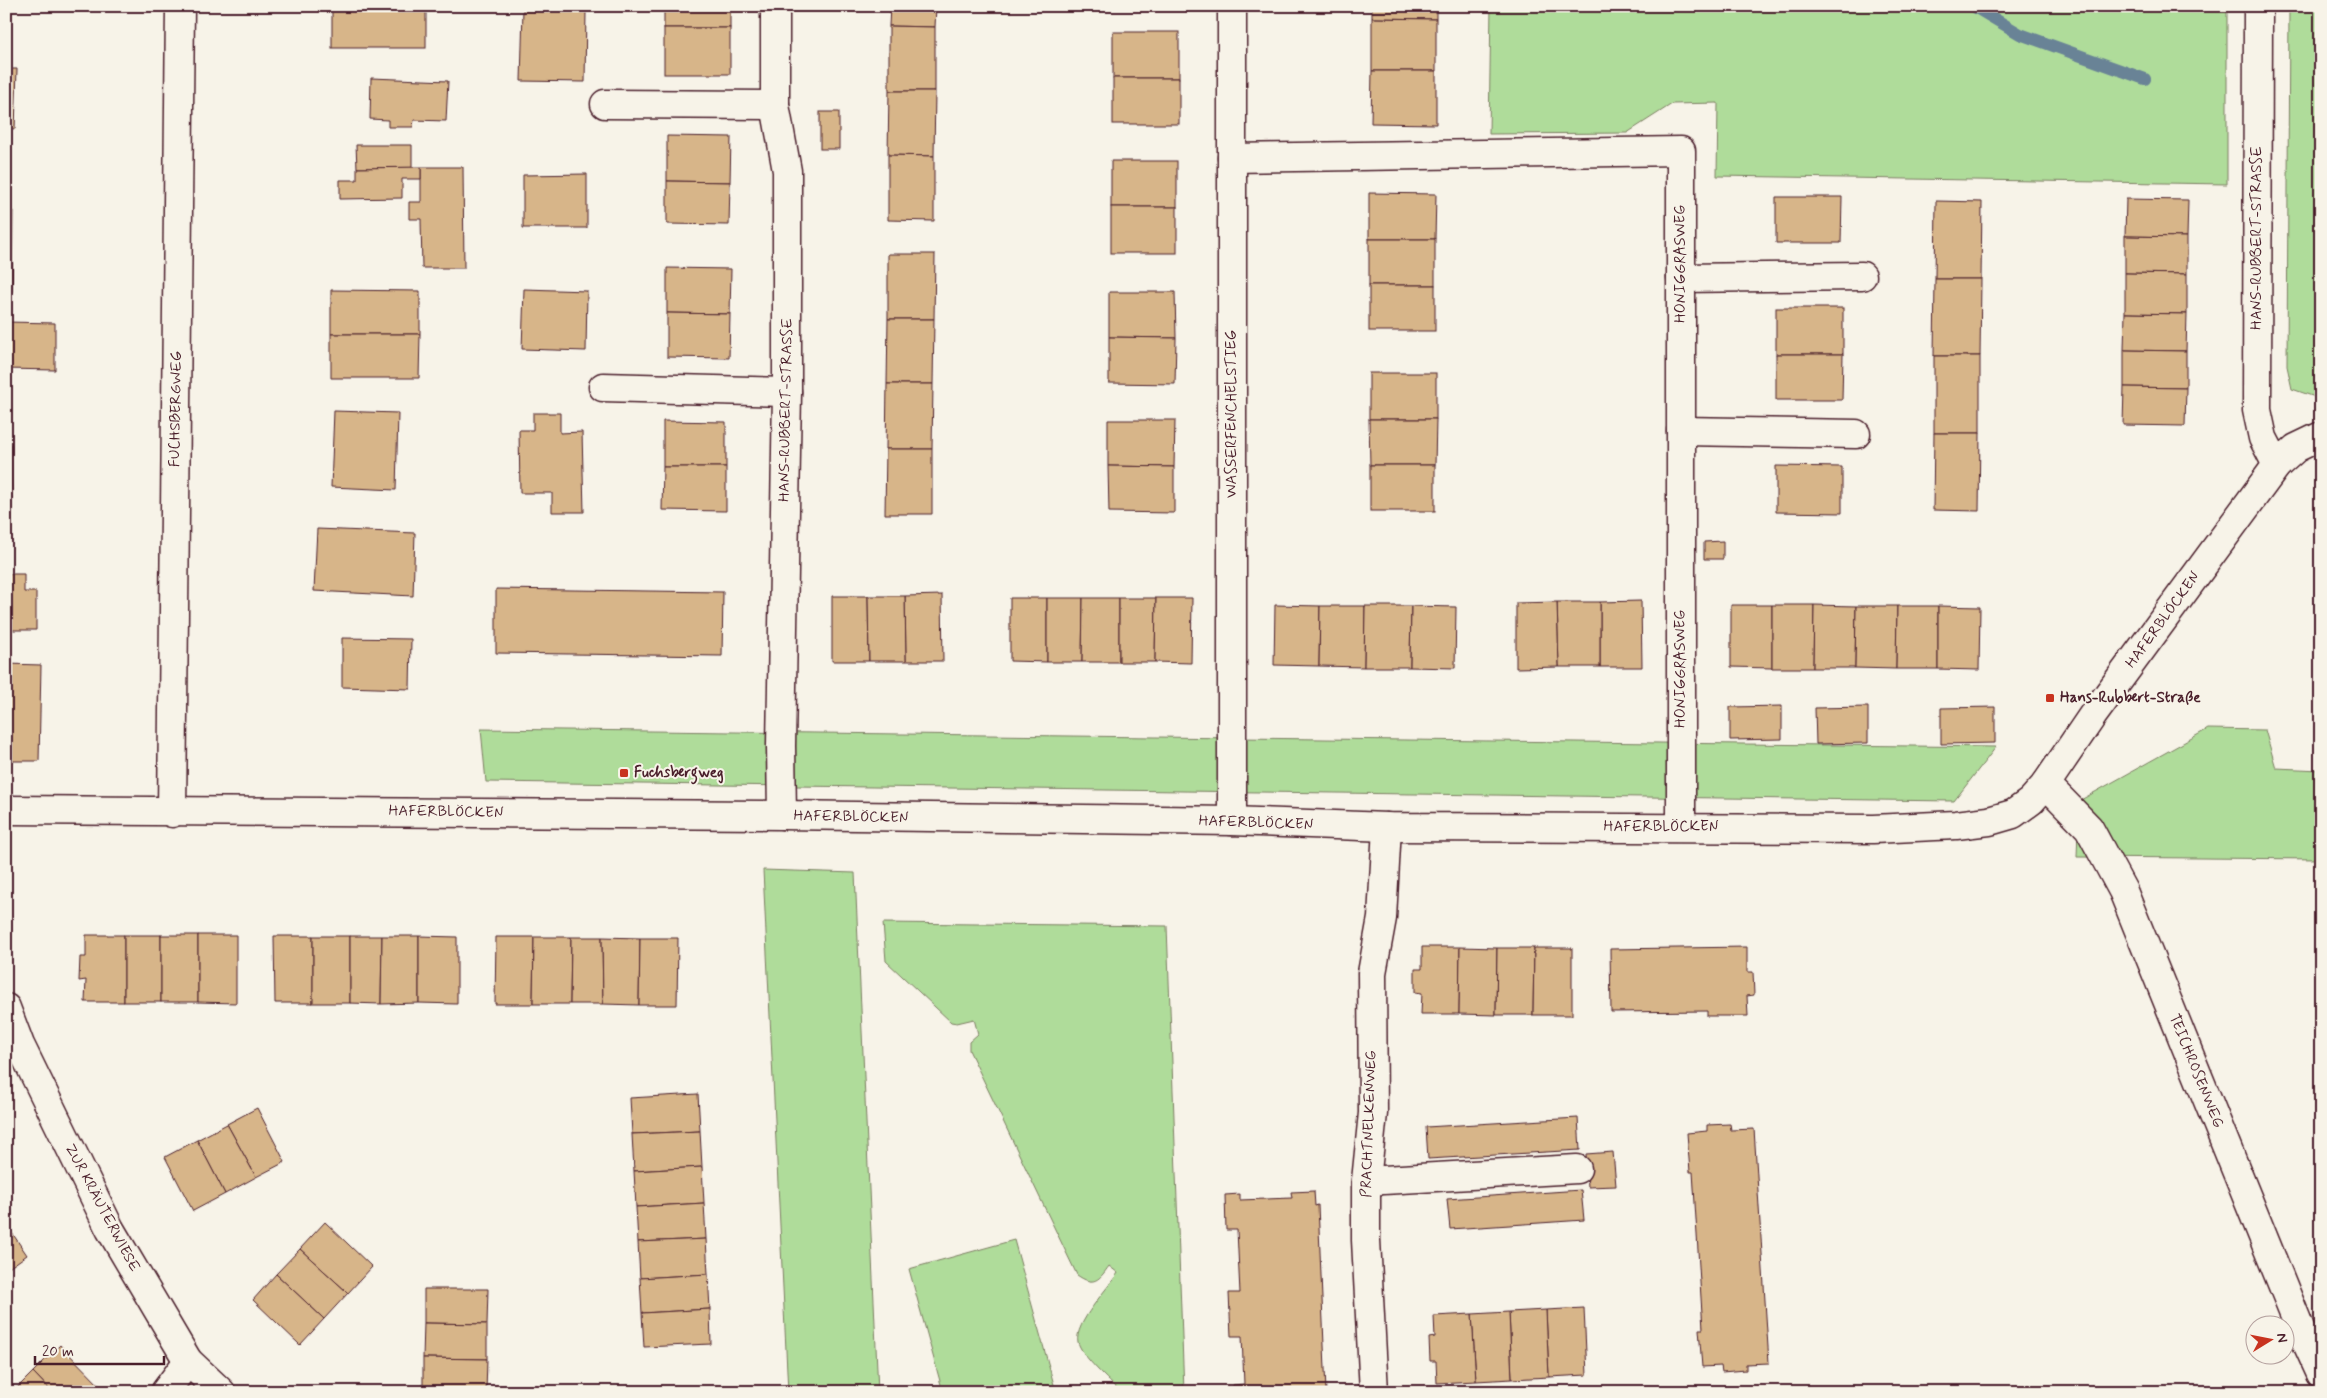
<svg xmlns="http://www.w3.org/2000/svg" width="2327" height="1398" font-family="Mynerve,sans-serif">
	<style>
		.green { fill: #afdc9a; stroke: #7c7e62 }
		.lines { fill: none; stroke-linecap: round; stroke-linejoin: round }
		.stream { stroke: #698396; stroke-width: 12 }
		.building { fill: #d7b589; stroke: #4a1f2b }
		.minor-casing { stroke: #4a1f2b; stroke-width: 31 }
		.minor { stroke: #f7f3e8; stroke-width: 28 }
		.poi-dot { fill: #c8321e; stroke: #f7f3e8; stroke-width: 2 }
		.labels { text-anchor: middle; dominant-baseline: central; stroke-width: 4; stroke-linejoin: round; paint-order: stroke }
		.street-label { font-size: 15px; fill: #4a1f2b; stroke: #f7f3e8 }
		.poi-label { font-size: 15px; font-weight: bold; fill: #4a1f2b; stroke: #f7f3e8; text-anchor: start }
	</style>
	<rect width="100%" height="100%" fill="#f7f3e8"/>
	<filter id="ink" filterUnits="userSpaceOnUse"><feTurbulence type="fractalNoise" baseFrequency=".02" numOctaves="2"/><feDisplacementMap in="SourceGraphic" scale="10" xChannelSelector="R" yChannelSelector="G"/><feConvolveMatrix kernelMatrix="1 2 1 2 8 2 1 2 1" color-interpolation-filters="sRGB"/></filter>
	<g filter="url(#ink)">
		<g class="green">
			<path d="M1491,6H2227V184L1717,176L1718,103L1672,104L1627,133L1489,134Z"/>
			<path d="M2289,6H2321V399L2292,389L2287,366Z"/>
			<path d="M481,729L1996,747L1954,801L486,782Z"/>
			<path d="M2208,729L2265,730L2276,768L2321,770V859L2077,857L2079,801Z"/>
			<path d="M763,870L855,873L878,1392H788Z"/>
			<path d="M883,923L1167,926L1184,1392H1120C1109,1380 1082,1357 1078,1342C1074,1324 1108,1288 1118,1273L1109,1266C1099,1280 1094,1287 1077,1275L969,1050V1042L978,1034L974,1019L957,1023L951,1022L886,961Z"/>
			<path d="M1014,1240L1056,1392H943L909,1269Z"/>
		</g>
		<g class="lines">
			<path class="stream" d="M1973,6L2020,34L2145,79"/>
		</g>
		<g class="building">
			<rect x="332" y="6" width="94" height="42"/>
			<rect x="664" y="6" width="66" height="22"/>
			<path d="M890,6H936L935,27L889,26Z"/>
			<path d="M1372,6H1436V19L1372,18Z"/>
			<path d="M523,9L586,10L585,82L521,81Z"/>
			<path d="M1372,18L1436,19V71H1372Z"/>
			<path d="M889,26L935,27V91H889Z"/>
			<rect x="664" y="28" width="66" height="46"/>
			<rect x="1113" y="32" width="66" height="46"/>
			<path d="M6,69H17L15,129L6,128Z"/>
			<path d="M1372,71H1436V124L1371,123Z"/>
			<path d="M371,78L448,81L446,121L414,120L413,127H388V120L370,119Z"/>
			<rect x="1113" y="78" width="66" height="46"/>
			<path d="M889,91H935L934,156L888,155Z"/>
			<rect x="820" y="112" width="19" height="37"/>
			<path d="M667,136L731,137L730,182L667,181Z"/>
			<path d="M356,145H412V168H357Z"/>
			<path d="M888,155L934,156V221L888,220Z"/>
			<rect x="1111" y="161" width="66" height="46"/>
			<path d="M421,167H463L464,268H422L421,219H409V202H421Z"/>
			<path d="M421,167V179H402V198L340,199V180H357V168Z"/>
			<path d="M587,174V228H523V175Z"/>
			<path d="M667,181L730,182L729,225L667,224Z"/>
			<path d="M1369,193L1436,194L1435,239H1369Z"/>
			<path d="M1776,197H1842L1841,243H1776Z"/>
			<path d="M2126,199L2188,200L2187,237L2125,236Z"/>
			<path d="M1936,201L1982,202L1981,279H1935Z"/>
			<rect x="1111" y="207" width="66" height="46"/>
			<path d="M6,211H13L12,292H6Z"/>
			<path d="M2125,236L2187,237V274L2125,273Z"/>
			<rect x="1369" y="239" width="66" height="46"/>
			<path d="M888,254H935L934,319H888Z"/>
			<path d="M667,268L731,269L730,314L667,313Z"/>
			<path d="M2125,273L2187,274V314L2125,313Z"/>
			<path d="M1935,279H1981L1980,356H1934Z"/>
			<rect x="1369" y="285" width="66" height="46"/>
			<path d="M524,289L587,291L586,351L522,349Z"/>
			<path d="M331,290L420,291V334H331Z"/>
			<path d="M1109,292H1175L1176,338L1109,337Z"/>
			<rect x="1776" y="308" width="67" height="46"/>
			<path d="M667,313L730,314L729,358L667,357Z"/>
			<path d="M2125,313L2187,314L2186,351L2124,350Z"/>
			<path d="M888,319H934L933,384H887Z"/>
			<path d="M6,322L55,323V370L6,369Z"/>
			<path d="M331,334H420L419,378H331Z"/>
			<path d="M1109,337L1176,338L1175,384L1109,383Z"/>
			<path d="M2124,350L2186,351V388L2124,387Z"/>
			<path d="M1776,354H1843L1842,400H1776Z"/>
			<rect x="1934" y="356" width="46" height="77"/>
			<rect x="1369" y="373" width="67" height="46"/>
			<path d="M887,384H933L932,449H886Z"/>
			<path d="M2124,387L2186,388L2185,426L2123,425Z"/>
			<path d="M334,411L398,413L396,490L331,487Z"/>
			<path d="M533,413H560V433L582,432L584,512H552V493H520L519,430H533Z"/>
			<path d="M1369,419H1436L1435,465H1370Z"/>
			<path d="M1108,420H1175L1174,467L1108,466Z"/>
			<path d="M663,421L726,422V467H663Z"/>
			<path d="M1934,433H1980L1979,511L1933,510Z"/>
			<path d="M6,444H11L12,516H6Z"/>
			<path d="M886,449H932V514H885Z"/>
			<rect x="1370" y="465" width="65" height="46"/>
			<path d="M1108,466L1174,467V513L1109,512Z"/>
			<path d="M1776,466L1842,467V513L1776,512Z"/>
			<path d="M663,467H726V511L662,510Z"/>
			<path d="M2321,514V524L2316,520Z"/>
			<path d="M317,529L415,533L413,596L314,591Z"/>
			<path d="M1723,541V559H1704V542Z"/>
			<path d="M6,574H24V592H36V630H6Z"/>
			<path d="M496,589L723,592L722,656L496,653Z"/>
			<path d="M942,595L943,661H906L905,596Z"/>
			<path d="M832,596H868L869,661H832Z"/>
			<path d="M868,596H905L906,661H869Z"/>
			<path d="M1010,598H1047V662L1010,661Z"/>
			<path d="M1047,598H1083L1082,662H1047Z"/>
			<path d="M1083,598H1119V662H1082Z"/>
			<path d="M1119,598H1156L1155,662H1119Z"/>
			<path d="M1156,598H1192L1191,663L1155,662Z"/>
			<path d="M1641,601L1642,667H1600V602Z"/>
			<path d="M1557,602H1600V667H1559Z"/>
			<path d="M1557,602L1559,667L1516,668V603Z"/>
			<path d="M1275,605L1320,606L1319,666L1274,665Z"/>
			<path d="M1731,605H1772V668L1731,667Z"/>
			<path d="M1772,605H1814L1813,668H1772Z"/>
			<path d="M1814,605L1856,606L1855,668H1813Z"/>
			<path d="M1320,606H1365L1364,667L1319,666Z"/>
			<path d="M1365,606H1411L1410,667H1364Z"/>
			<path d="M1411,606L1456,607L1455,668L1410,667Z"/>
			<path d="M1856,606H1897L1896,669L1855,668Z"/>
			<path d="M1897,606H1938V669H1896Z"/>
			<path d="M1938,606L1980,607L1979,670L1938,669Z"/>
			<path d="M342,638L411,639L410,689L342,687Z"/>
			<path d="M6,664L41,665L39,761H6Z"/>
			<path d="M1782,706V739L1730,740V707Z"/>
			<path d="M1868,707V743L1816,744L1815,708Z"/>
			<path d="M1995,707V743L1941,744V708Z"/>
			<path d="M86,935H124V1002H85L86,980L79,981L80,957H86Z"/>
			<rect x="124" y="935" width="37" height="67"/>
			<rect x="161" y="935" width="37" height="67"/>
			<path d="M198,935H236V1003L198,1002Z"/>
			<path d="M274,936H313V1003H275Z"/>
			<rect x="313" y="936" width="37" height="67"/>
			<path d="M350,936H382L381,1004L350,1003Z"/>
			<path d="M382,936H419V1003L381,1004Z"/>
			<path d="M419,936L457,937V1004L419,1003Z"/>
			<path d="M496,937H534L533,1004H495Z"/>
			<path d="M534,937H571L570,1004H533Z"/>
			<path d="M571,937H602L603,1004H570Z"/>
			<path d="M602,937L640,938L639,1005L603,1004Z"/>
			<path d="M640,938H678L677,1005H639Z"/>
			<path d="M1422,947H1460L1459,1014H1421L1422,993L1415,992V969H1422Z"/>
			<path d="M1460,947L1497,948L1496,1015L1459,1014Z"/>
			<path d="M1747,947V972H1753L1754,995L1747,996L1748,1016H1707V1011L1611,1012L1610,949Z"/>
			<path d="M1497,948H1534L1533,1015H1496Z"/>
			<path d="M1534,948H1572V1015H1533Z"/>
			<path d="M698,1094L700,1131L632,1134L630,1098Z"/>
			<path d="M257,1108L285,1162L256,1177L227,1124Z"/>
			<path d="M1578,1118L1580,1150L1428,1159L1426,1127Z"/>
			<path d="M227,1124L256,1177L225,1194L197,1140Z"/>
			<path d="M1730,1124L1731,1130L1754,1129L1769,1363L1746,1364V1370L1722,1372L1721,1366L1702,1367L1699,1329H1703L1693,1172H1690L1687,1133L1707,1131V1125Z"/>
			<path d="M700,1131L702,1167L634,1171L632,1134Z"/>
			<path d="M197,1140L225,1194L193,1211L165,1157Z"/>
			<path d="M1613,1152L1616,1186L1588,1187L1586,1154Z"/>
			<path d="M702,1167L704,1203L636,1207L634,1171Z"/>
			<path d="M1581,1190L1584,1220L1450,1229L1447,1199Z"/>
			<path d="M1314,1191L1315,1206L1318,1205L1326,1392H1233V1385L1244,1384L1242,1336H1231L1229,1293H1240L1237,1230H1226L1225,1195L1240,1194V1200L1292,1198L1291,1192Z"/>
			<path d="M704,1203L706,1239L638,1242L636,1207Z"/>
			<path d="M325,1222L372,1267L348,1293L300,1249Z"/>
			<path d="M6,1224L27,1255L6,1270Z"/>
			<path d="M706,1239L708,1274L640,1278L638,1242Z"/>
			<path d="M300,1249L348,1293L324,1319L276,1274Z"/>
			<path d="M276,1274L324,1319L300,1345L253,1300Z"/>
			<path d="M708,1274L710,1309L642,1313L640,1278Z"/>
			<path d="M424,1289H488L487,1324L424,1323Z"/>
			<path d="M1584,1308L1587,1375L1549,1377L1546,1310Z"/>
			<path d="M710,1309L711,1344L644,1347L642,1313Z"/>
			<path d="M1546,1310L1549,1377L1512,1379L1509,1312Z"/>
			<path d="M1509,1312L1512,1379L1476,1381L1472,1314Z"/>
			<path d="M1472,1314L1476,1381L1437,1383L1436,1361H1430L1429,1338L1435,1337L1434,1316Z"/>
			<path d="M424,1323L487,1324V1359L423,1358Z"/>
			<path d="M60,1345L106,1392H52L33,1372Z"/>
			<path d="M423,1358L487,1359L486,1392H423Z"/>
			<path d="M33,1372L52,1392H13Z"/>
		</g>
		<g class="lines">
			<defs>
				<g id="minor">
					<path d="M775,6V105L787,171V392L781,746L782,815"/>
					<path d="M2258,6L2257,410L2263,438L2277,465"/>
					<path d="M605,104L775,105"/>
					<path d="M1232,158L1681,151V826"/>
					<path d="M1681,278L1862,276"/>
					<path d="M603,387L787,392"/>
					<path d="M1681,431L1856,434"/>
					<path d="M2046,784L2089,828L2123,891L2300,1328L2321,1374"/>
					<path d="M6,810L782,815L1232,821L1387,827L1873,829L1956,825L1989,821L2013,814L2031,801L2046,784L2093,715L2277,465L2296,448L2321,436"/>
					<path d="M172,813L180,6"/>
					<path d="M1232,821V6"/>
					<path d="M6,1008L20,1045L110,1229L188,1361L221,1392"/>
					<path d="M1366,1181L1577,1169"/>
					<path d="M165,1392L188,1361"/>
					<path d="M1374,1392L1366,1240V1181L1373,1113L1372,973L1382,918L1387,827"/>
				</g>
			</defs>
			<use href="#minor" class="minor-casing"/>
			<use href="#minor" class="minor"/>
		</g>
	</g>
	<g class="poi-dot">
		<rect x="2045" y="693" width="10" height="10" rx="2.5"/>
		<rect x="619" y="768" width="10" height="10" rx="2.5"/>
	</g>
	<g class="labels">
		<g class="street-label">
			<text transform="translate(2257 238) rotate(-90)">HANS-RUBBERT-STRASSE</text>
			<text transform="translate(1681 264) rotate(-90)">HONIGGRASWEG</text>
			<text transform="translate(176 409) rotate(-89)">FUCHSBERGWEG</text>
			<text transform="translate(786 410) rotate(-89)">HANS-RUBBERT-STRASSE</text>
			<text transform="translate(1232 414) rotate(-90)">WASSERFENCHELSTIEG</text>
			<text transform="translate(2163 620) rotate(-54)">HAFERBLÖCKEN</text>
			<text transform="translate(1681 669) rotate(-90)">HONIGGRASWEG</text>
			<text transform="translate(446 812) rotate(1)">HAFERBLÖCKEN</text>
			<text transform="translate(851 817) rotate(1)">HAFERBLÖCKEN</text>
			<text transform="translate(1256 823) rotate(2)">HAFERBLÖCKEN</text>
			<text x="1661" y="827">HAFERBLÖCKEN</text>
			<text transform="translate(2196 1071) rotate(68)">TEICHROSENWEG</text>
			<text transform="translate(1369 1124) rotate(-88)">PRACHTNELKENWEG</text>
			<text transform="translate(102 1208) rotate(62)">ZUR KRÄUTERWIESE</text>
		</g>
		<g class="poi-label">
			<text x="2060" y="698">Hans-Rubbert-Straße</text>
			<text x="634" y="773">Fuchsbergweg</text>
		</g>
	</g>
	<rect width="2327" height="1398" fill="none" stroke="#f7f3e8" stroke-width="25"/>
	<rect x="12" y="12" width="2302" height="1373" fill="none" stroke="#4a1f2b" stroke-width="2" filter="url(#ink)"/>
	<g transform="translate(2270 1340) rotate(80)"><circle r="24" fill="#f7f3e8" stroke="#b29e9c"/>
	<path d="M0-4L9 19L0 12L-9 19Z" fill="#c8321e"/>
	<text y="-8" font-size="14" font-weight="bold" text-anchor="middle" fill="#4a1f2b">N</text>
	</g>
	<path d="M35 1356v8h129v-8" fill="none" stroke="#4a1f2b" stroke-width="2.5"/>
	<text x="42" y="1356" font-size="15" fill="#4a1f2b" stroke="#f7f3e8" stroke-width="4" paint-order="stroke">20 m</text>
</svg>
